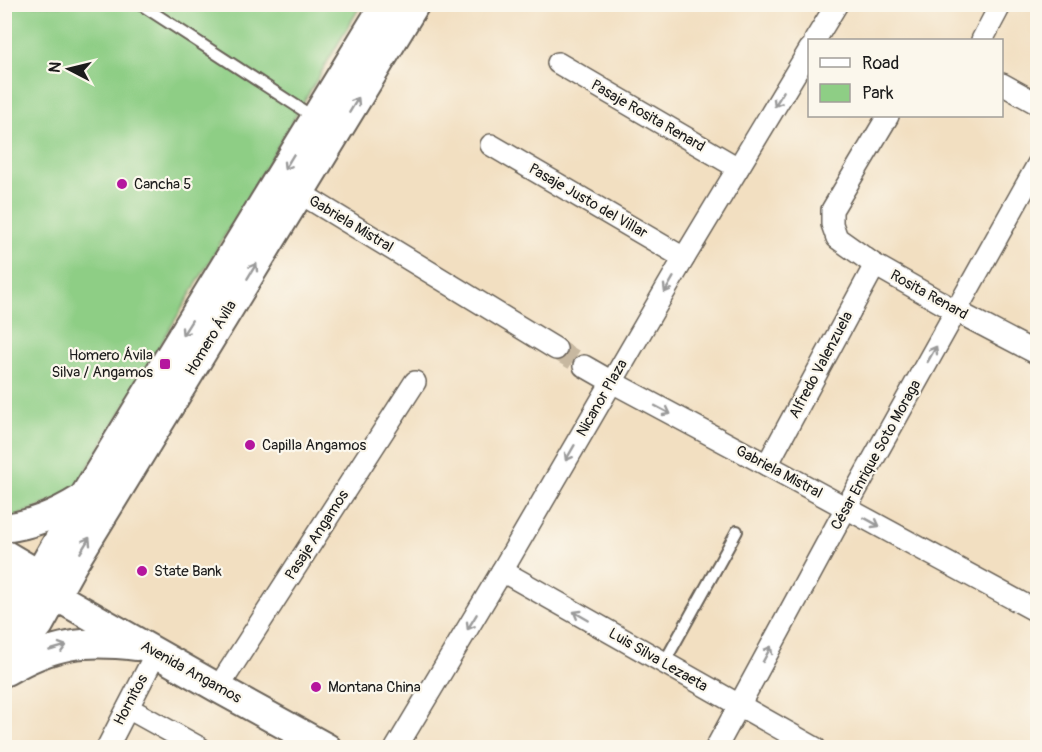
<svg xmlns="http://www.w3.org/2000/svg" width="1042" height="752" font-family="Pangolin,sans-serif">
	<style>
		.green { fill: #8ece85; stroke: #557550; stroke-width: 1.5 }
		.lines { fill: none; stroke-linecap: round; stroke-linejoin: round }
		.street-tunnel { stroke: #c7b8a0; stroke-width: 21; stroke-dasharray: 21 10; stroke-linecap: butt }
		.lane-casing { stroke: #676056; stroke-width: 14 }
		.street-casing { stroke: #676056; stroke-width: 24 }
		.secondary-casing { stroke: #676056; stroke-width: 32 }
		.lane { stroke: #fff; stroke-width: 10 }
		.street { stroke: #fff; stroke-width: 21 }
		.secondary { stroke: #fff; stroke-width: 28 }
		.oneway { stroke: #999 }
		.poi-dot { fill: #b5179e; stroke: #fbf7ec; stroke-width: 2 }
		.labels { text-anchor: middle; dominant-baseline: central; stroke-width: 4.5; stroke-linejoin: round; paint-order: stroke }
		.street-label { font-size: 15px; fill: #1c1c1c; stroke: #fbf7ec }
		.poi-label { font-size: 15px; fill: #1c1c1c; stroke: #fbf7ec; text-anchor: start }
	</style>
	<rect width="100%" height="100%" fill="#fbf7ec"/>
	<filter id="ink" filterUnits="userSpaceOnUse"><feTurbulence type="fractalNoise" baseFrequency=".0167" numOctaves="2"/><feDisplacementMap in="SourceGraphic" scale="12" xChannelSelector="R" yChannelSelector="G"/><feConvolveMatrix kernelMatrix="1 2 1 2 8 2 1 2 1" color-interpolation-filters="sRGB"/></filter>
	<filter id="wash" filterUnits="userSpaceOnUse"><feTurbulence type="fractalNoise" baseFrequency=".008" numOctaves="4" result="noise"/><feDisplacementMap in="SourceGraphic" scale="24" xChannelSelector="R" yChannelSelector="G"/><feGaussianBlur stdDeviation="1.35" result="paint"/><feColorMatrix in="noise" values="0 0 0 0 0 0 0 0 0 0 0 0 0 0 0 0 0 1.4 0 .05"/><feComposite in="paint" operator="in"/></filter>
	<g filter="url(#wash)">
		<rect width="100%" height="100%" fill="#f2dfc1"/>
		<path class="green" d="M5,5H361L73,493L5,521Z"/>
	</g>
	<g filter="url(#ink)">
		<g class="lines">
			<path class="street-tunnel" d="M556,349L584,366"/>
			<defs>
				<g id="lane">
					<path d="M140,4L315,118"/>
					<path d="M664,663L737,531"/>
				</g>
				<g id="street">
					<path d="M815,40L837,4"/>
					<path d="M982,40L1001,4"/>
					<path d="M558,63L738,168"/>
					<path d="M1002,84L1038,104"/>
					<path d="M888,116L832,210V224L837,238L875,265L956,311L1038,354"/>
					<path d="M491,145L684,258"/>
					<path d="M300,193L556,349"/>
					<path d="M584,366L612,382L767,465L1038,612"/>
					<path d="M767,465L875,265"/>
					<path d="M502,571L815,748"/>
					<path d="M218,688L415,382"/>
					<path d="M128,708L200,748"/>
					<path d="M107,748L156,653"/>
					<path d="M396,748L502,571L684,258L810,49"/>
					<path d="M716,748L846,508L1038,164"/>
				</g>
				<g id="secondary">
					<path d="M4,528C33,525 57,514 81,499"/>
					<path d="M4,554L38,574L56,596L218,688L327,748"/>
					<path d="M4,580L28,593L45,595"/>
					<path d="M4,628L28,593L83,498L385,4"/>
					<path d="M4,668L39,625L73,564L415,4"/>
					<path d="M6,671C54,643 84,640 137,646"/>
				</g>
			</defs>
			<use href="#lane" class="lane-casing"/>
			<use href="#street" class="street-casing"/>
			<use href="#secondary" class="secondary-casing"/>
			<use href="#lane" class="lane"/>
			<use href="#street" class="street"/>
			<use href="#secondary" class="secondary"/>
		</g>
		<defs><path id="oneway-shaft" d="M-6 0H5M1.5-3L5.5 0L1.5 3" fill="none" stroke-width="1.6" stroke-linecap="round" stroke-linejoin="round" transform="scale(1.5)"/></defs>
		<g class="oneway">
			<use href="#oneway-shaft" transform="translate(779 99) rotate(121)"/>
			<use href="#oneway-shaft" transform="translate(354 105) rotate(-59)"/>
			<use href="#oneway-shaft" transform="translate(289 162) rotate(121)"/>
			<use href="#oneway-shaft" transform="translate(252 271) rotate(-59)"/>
			<use href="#oneway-shaft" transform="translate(669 285) rotate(120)"/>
			<use href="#oneway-shaft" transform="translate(187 328) rotate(122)"/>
			<use href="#oneway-shaft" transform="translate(932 354) rotate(-61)"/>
			<use href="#oneway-shaft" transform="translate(663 410) rotate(28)"/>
			<use href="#oneway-shaft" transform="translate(570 453) rotate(120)"/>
			<use href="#oneway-shaft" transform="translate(872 522) rotate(29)"/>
			<use href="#oneway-shaft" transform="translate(85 545) rotate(-59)"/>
			<use href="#oneway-shaft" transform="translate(581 616) rotate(-150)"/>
			<use href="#oneway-shaft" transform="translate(472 622) rotate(121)"/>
			<use href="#oneway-shaft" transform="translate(58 648) rotate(-16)"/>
			<use href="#oneway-shaft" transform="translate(767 654) rotate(-62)"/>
		</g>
	</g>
	<g class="poi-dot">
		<circle cx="122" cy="184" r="6"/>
		<rect x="159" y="358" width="12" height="12" rx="3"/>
		<circle cx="250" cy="445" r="6"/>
		<circle cx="142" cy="571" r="6"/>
		<circle cx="316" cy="687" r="6"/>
	</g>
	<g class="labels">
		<g class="street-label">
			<text transform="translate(648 116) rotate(30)">Pasaje Rosita Renard</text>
			<text transform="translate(588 201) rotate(30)">Pasaje Justo del Villar</text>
			<text transform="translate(351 224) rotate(31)">Gabriela Mistral</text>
			<text transform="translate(929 295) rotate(29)">Rosita Renard</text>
			<text transform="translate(211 338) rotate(-59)">Homero Ávila</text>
			<text transform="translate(821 365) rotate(-62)">Alfredo Valenzuela</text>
			<text transform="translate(602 398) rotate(-60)">Nicanor Plaza</text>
			<text transform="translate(876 455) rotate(-61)">César Enrique Soto Moraga</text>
			<text transform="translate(779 472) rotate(28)">Gabriela Mistral</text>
			<text transform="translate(317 535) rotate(-57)">Pasaje Angamos</text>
			<text transform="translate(658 660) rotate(30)">Luis Silva Lezaeta</text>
			<text transform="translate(191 672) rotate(29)">Avenida Angamos</text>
			<text transform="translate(131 700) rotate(-62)">Hornitos</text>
		</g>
		<g class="poi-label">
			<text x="134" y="184">Cancha 5</text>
			<text x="153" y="355" text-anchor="end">Homero Ávila<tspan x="153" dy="17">Silva / Angamos</tspan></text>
			<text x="262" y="445">Capilla Angamos</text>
			<text x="154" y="571">State Bank</text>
			<text x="328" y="687">Montana China</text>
		</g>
	</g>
	<rect width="1042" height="752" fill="none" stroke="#fbf7ec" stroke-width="24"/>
	<rect x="808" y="39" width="195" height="78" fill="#fbf7ec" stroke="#a29f99" stroke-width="1.5"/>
	<rect x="820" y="58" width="30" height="9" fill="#ffffff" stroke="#a29f99" stroke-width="1.5"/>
	<text x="862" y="69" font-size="18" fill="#1c1c1c">Road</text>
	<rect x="820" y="84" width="30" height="18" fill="#8ece85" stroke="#a29f99" stroke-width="1.5"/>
	<text x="862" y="99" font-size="18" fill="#1c1c1c">Park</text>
	<g transform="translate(69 69) rotate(277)" stroke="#fbf7ec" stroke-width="4.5" paint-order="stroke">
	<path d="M0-4.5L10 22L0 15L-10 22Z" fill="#1c1c1c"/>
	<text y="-9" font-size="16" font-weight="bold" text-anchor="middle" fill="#1c1c1c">N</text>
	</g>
</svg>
